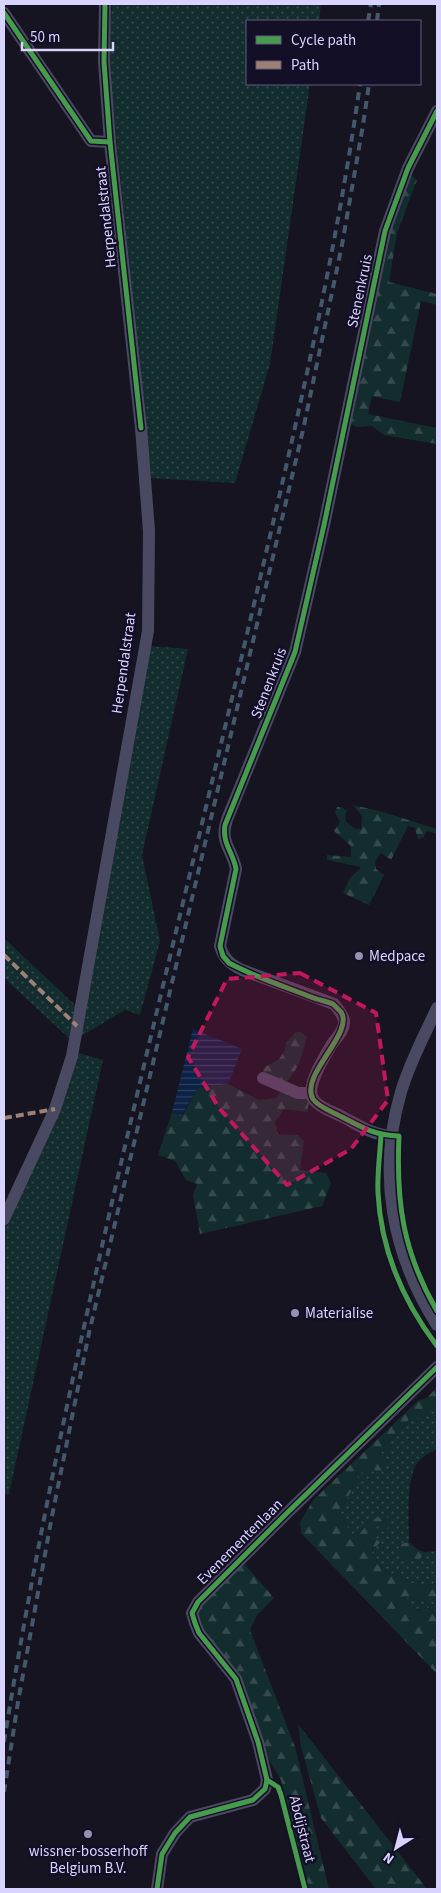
<svg xmlns="http://www.w3.org/2000/svg" width="441" height="1893" font-family="'Source Sans 3',sans-serif">
	<style>
		.grass { fill: url(#grass-dots) }
		.forest { fill: url(#forest-firs) }
		.water { fill: url(#water-rules) }
		.lines { fill: none; stroke-linecap: round; stroke-linejoin: round }
		.minor { stroke: #4a4962; stroke-width: 12 }
		.rail { stroke: #43596b; stroke-width: 4; stroke-dasharray: 8 6; stroke-linecap: butt }
		.quiet { stroke: #9e8076; stroke-width: 4; stroke-dasharray: 8 4; stroke-linecap: butt }
		.cycleway-casing { stroke: #130f26; stroke-width: 8 }
		.cycleway { stroke: #469c4c; stroke-width: 5 }
		.marked { fill: #c2185b; fill-opacity: 0.2; stroke: #c2185b; stroke-width: 4; stroke-dasharray: 10 6; stroke-linejoin: round }
		.poi-dot { fill: #9591b1; stroke: #130f26; stroke-width: 2 }
		.labels { text-anchor: middle; dominant-baseline: central; stroke-width: 5; stroke-linejoin: round; paint-order: stroke }
		.street-label { font-size: 15px; fill: #d9d4ff; stroke: #130f26 }
		.poi-label { font-size: 15px; fill: #d9d4ff; stroke: #130f26; text-anchor: start }
	</style>
	<defs>
		<pattern id="grass-dots" width="8" height="8" patternUnits="userSpaceOnUse" patternTransform="scale(1.25)"><rect width="8" height="8" fill="#132c2d"/><path d="M2 2h.1M6 6h.1" fill="none" stroke="#354a4c" stroke-width="1.8" stroke-linecap="round"/></pattern>
		<pattern id="forest-firs" width="22" height="20" patternUnits="userSpaceOnUse" patternTransform="scale(1.25)"><rect width="22" height="20" fill="#132c2d"/><path d="M5 1l3.5 6h-7zM16 11l3.5 6h-7z" fill="#354a4c"/></pattern>
		<pattern id="water-rules" width="6" height="5" patternUnits="userSpaceOnUse" patternTransform="scale(1.25)"><rect width="6" height="5" fill="#0d2144"/><path d="M0 2.5h6" fill="none" stroke="#304060"/></pattern>
	</defs>
	<rect width="100%" height="100%" fill="#161421"/>
	<g class="grass">
		<path d="M112,4H321L319,21H247V84H310L270,364L235,483L149,478L134,311L108,57Z"/>
		<path d="M149,646L188,649L142,855L160,941L140,1015L125,1010L78,1038Z"/>
		<path d="M4,938L76,1006L70,1039L4,978Z"/>
		<path d="M79,1053L103,1060L9,1494L4,1495V1229L60,1108Z"/>
		<path d="M437,1407V1449C429,1453 421,1457 416,1465C406,1482 409,1522 409,1542L401,1544L420,1559L425,1552L437,1551V1583C417,1588 413,1585 397,1573L389,1574L372,1555L376,1526L389,1518L363,1528L356,1539L347,1527L340,1511L358,1479L356,1474L358,1468L360,1469L379,1456L388,1442L406,1424L410,1417L423,1418Z"/>
		<path d="M409,1597C418,1600 428,1605 437,1600V1613L426,1607L421,1611L404,1603V1599Z"/>
	</g>
	<g class="forest">
		<path d="M409,174L417,180L397,233L389,282L437,294V305L421,301L400,402L372,396L368,414L437,428V444L384,435L372,426L357,427L349,423L388,233Z"/>
		<path d="M353,805L383,812L437,829V834L427,831L423,838L418,839L415,828L408,826L391,860L381,853L375,862L376,869L384,875L369,905L343,893L350,878L361,867L327,860V855L351,857V846L334,831L340,822L335,812L337,807H342L347,811L345,815L346,822L354,828L361,829L362,816Z"/>
		<path d="M296,1032H301L307,1037C302,1056 298,1072 284,1084L265,1077L263,1070L265,1067L279,1059L285,1050L286,1042Z"/>
		<path d="M228,1084L259,1100L276,1098L283,1087L311,1093L307,1112L284,1109L275,1122L278,1134L298,1135L304,1141L300,1170L326,1173L331,1183L322,1206L200,1234L193,1195L197,1184L186,1180L175,1161L158,1155L172,1112L182,1116L198,1088Z"/>
		<path d="M437,1387V1407L423,1419L410,1417L406,1424L388,1442L393,1448L388,1452L382,1451L379,1456L388,1464L384,1471L372,1470L369,1475L361,1472L358,1468L356,1474L358,1479L340,1511L347,1527L356,1538C365,1527 373,1513 390,1518L391,1526L387,1528L376,1526L375,1538L380,1542L377,1546L372,1548V1555L389,1574L397,1573C413,1585 417,1588 437,1583V1600C428,1605 418,1600 409,1597L404,1599V1603L420,1611L425,1607L437,1613V1674L301,1533L300,1522L314,1499L419,1400L427,1398Z"/>
		<path d="M409,1542L418,1550L425,1552L420,1559L410,1561L400,1557L398,1549L401,1544Z"/>
		<path d="M240,1559L274,1598L257,1615L250,1630L295,1747L329,1889H306L281,1780L258,1742L236,1679L199,1633L198,1602Z"/>
		<path d="M298,1724L427,1889H376L321,1818L301,1747Z"/>
	</g>
	<path class="water" d="M193,1029L242,1049L228,1084L198,1088L181,1116L172,1112Z"/>
	<g class="lines">
		<g class="minor">
			<path d="M4,13L91,141L110,142"/>
			<path d="M437,1008C425,1034 409,1064 401,1092C377,1173 392,1254 437,1325"/>
			<path d="M263,1078L298,1093H311"/>
			<path d="M391,1136C372,1135 357,1124 341,1116C333,1112 320,1108 314,1100C304,1088 325,1056 332,1044C337,1037 345,1030 344,1021C343,1014 338,1009 334,1004L242,970C230,964 224,959 220,946L236,869C232,847 218,843 228,817L295,652L324,525L385,231L408,168L437,111"/>
			<path d="M4,1219L55,1109L72,1056L148,631L149,531L141,428L110,142L104,62L105,4"/>
			<path d="M157,1889L162,1854L175,1833L190,1817L253,1800L265,1789L267,1780L258,1742L236,1679L199,1633L195,1623L192,1613L198,1602L285,1515L437,1367"/>
		</g>
		<g class="rail">
			<path d="M368,21L371,4"/>
			<path d="M377,21L379,4"/>
			<path d="M4,1742C63,1374 158,1014 243,651C287,463 333,275 360,84"/>
			<path d="M4,1792L18,1702L52,1516L89,1333L303,430L342,245L363,125L369,84"/>
		</g>
		<g class="quiet">
			<path d="M4,955L77,1026"/>
			<path d="M4,1118L55,1109"/>
		</g>
		<defs>
			<g id="cycleway">
				<path d="M105,4L104,62L110,142L141,428"/>
				<path d="M4,13L91,141L110,142"/>
				<path d="M437,111L408,168L385,231L324,525L295,652L225,825C222,844 233,852 236,869L220,946L223,956L229,963C255,977 283,986 311,997C318,1000 326,1001 333,1004C335,1006 339,1010 341,1012C355,1033 299,1075 313,1099C318,1107 333,1112 342,1117C363,1128 374,1135 399,1136C396,1203 403,1252 437,1311"/>
				<path d="M381,1135C380,1154 377,1174 378,1193C381,1251 403,1301 437,1346"/>
				<path d="M267,1780L278,1787L281,1795L305,1889"/>
				<path d="M157,1889L162,1854L175,1833L190,1817L253,1800L265,1789L267,1780L258,1742L236,1679L199,1633L195,1623L192,1613L198,1602L285,1515L437,1367"/>
			</g>
		</defs>
		<use href="#cycleway" class="cycleway-casing"/>
		<use href="#cycleway" class="cycleway"/>
	</g>
	<path class="marked" d="M300,973L376,1013L388,1100L351,1149L287,1185L219,1108L188,1057L227,979Z"/>
	<g class="poi-dot">
		<circle cx="359" cy="956" r="5"/>
		<circle cx="295" cy="1313" r="5"/>
		<circle cx="88" cy="1834" r="5"/>
	</g>
	<g class="labels">
		<g class="street-label">
			<text transform="translate(106 217) rotate(-96)">Herpendalstraat</text>
			<text transform="translate(360 291) rotate(-78)">Stenenkruis</text>
			<text transform="translate(124 663) rotate(-82)">Herpendalstraat</text>
			<text transform="translate(269 683) rotate(-69)">Stenenkruis</text>
			<text transform="translate(240 1542) rotate(-45)">Evenementenlaan</text>
			<text transform="translate(302 1829) rotate(76)">Abdijstraat</text>
		</g>
		<g class="poi-label">
			<text x="369" y="956">Medpace</text>
			<text x="305" y="1313">Materialise</text>
			<text x="88" y="1851" text-anchor="middle">wissner-bosserhoff<tspan x="88" dy="17">Belgium B.V.</tspan></text>
		</g>
	</g>
	<rect width="441" height="1893" fill="none" stroke="#d9d4ff" stroke-width="10"/>
	<rect x="246" y="20" width="175" height="65" fill="#130f26" stroke="#625e7d"/>
	<rect x="256" y="36" width="25" height="8" fill="#469c4c" stroke="#625e7d"/>
	<text x="291" y="45" font-size="15" fill="#d9d4ff">Cycle path</text>
	<rect x="256" y="61" width="25" height="8" fill="#9e8076" stroke="#625e7d"/>
	<text x="291" y="70" font-size="15" fill="#d9d4ff">Path</text>
	<g transform="translate(396 1848) rotate(216)" stroke="#130f26" stroke-width="4" paint-order="stroke">
	<path d="M0-4L9 19L0 12L-9 19Z" fill="#d9d4ff"/>
	<text y="-8" font-size="14" font-weight="bold" text-anchor="middle" fill="#d9d4ff">N</text>
	</g>
	<path d="M22 42v8h91v-8" fill="none" stroke="#d9d4ff" stroke-width="2.5"/>
	<text x="30" y="42" font-size="15" fill="#d9d4ff" stroke="#130f26" stroke-width="4" paint-order="stroke">50 m</text>
</svg>
